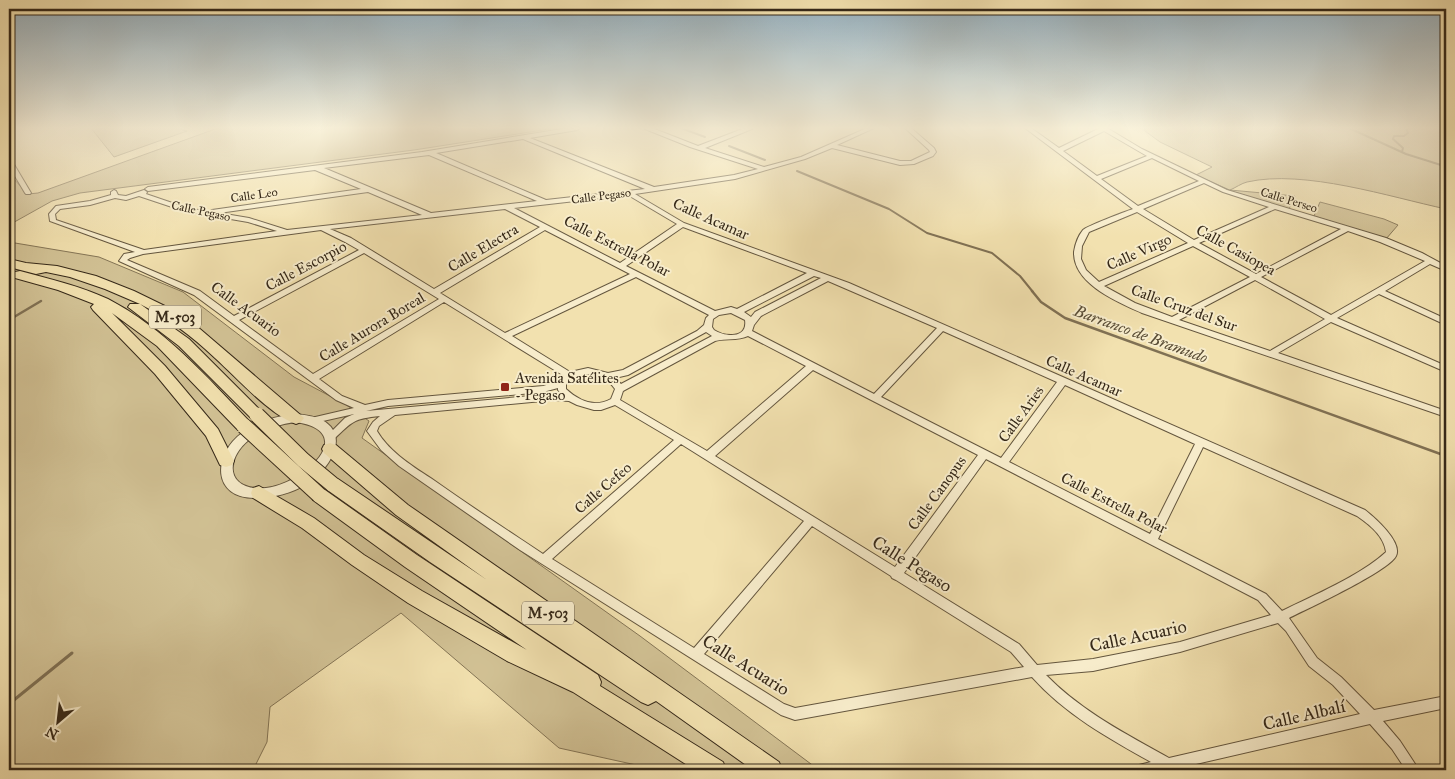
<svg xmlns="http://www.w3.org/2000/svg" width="1455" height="779" font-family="'IM FELL Great Primer',serif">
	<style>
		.green { fill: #d2c295; stroke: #847556 }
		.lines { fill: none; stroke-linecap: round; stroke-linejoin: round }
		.stream-far2 { stroke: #807154; stroke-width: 2 }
		.stream-far1 { stroke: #807154; stroke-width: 2.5 }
		.stream { stroke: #807154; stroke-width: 3 }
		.minor-casing { stroke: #64563e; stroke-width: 2 }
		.tertiary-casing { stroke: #64563e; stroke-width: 2 }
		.trunk-casing { stroke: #352818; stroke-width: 2 }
		.minor { fill: #f7eccb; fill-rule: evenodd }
		.tertiary { fill: #f7eccb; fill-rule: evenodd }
		.trunk { fill: #f2e1af; fill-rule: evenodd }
		.trunk-bridge-casing { stroke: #352818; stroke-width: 17; stroke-linecap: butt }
		.trunk-bridge { stroke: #f2e1af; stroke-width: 15 }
		.poi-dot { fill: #8f2418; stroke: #f7eccb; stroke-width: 2 }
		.labels { text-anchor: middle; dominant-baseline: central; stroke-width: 4; stroke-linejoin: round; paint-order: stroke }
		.far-street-label { font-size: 12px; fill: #352818; stroke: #f7eccb }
		.shield { fill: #f7eccb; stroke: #6f634e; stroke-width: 1 }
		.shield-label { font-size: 14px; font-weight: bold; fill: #352818 }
		.street-label { font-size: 15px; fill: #352818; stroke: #f7eccb }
		.poi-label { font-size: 15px; fill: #352818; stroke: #f7eccb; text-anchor: start }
		.water-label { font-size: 16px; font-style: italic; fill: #5a4d36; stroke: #f7eccb }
		.near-street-label { font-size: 18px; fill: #352818; stroke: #f7eccb }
	</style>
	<rect width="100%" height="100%" fill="#f2e1af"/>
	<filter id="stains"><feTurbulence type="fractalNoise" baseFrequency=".004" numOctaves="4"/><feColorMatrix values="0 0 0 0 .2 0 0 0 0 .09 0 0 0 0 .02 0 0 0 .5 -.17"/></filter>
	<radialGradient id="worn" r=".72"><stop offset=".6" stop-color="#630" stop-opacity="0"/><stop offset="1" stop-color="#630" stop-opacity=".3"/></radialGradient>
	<g class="green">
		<path d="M91,128H176L187,131L114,157Z"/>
		<path d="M218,128H556L414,150L80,193L52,201L9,225V174L28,194L38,193Z"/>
		<path d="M1141,128H1446V209C1390,197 1304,169 1247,182C1242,183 1235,188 1230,190L1295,196L1289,209L1234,192L1196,175L1212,167L1160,142Z"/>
		<path d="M1320,202L1384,219L1398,225L1386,239L1314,216Z"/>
		<path d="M9,242L99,257L183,292L294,377L345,404L369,421L362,438L640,636L819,770H659L559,748L401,613L270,707L267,742L256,764L255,770H9Z"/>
	</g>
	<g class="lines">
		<g class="stream-far2">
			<path d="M681,128L705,137"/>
			<path d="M1349,128L1406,154L1441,165L1446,170"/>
			<path d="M729,146L765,160"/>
			<path d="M1402,152L1403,148L1393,139L1394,136H1404L1408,133L1406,128"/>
			<path d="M797,171L889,209L927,233L992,253L1020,276L1033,292"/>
		</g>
		<g class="stream-far1">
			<path d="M1032,291L1041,302L1065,318L1446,456"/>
			<path d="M9,320L41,301"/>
		</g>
		<path class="stream" d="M9,704L72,653"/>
		<defs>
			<g id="minor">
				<path d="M568,128H580L577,130L530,138L654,187L734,175L758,169L690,147L645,129L644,128H652L698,146L745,128H753L752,129L705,148L764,167L801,157L867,128H874L837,145L900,161H911L930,152L929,150L905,128H911L934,148L936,152L933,156L914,164L900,165L832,148L805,159L735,179L635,194L684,223L849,283L1365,510C1374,517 1403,542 1396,556C1389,571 1307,609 1289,618L1317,658L1341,677L1374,710L1446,696V708L1383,721L1400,741L1419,770H1406L1392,749L1370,724L1183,767L1184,770H1138L1139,765L1151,762C1108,738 1065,714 1032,677L795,720L781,715L520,550L399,466L381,450L367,431L373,422L380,416C353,419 353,421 334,439H328L326,437L345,418L354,414L314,423L311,422L309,420L311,418L354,408L336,400L194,295L119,261L124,254L135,252L50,221L49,214L56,206L90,201L111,195V192L114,190L116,191L118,195L126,196L144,190L147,192L146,194L187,208L209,212L212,210L361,189L315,170L148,191L145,189L148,187L422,152ZM523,139L645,189L546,200L436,153ZM429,155L537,201L431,213L324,168ZM368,192L422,215L287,230L249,218L219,213ZM628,195L677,224L620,263L514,208ZM139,196L184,211L248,222L277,231L144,250L56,220L55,214L60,209L90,205L115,198L126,200ZM505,209L540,227L434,289L351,238L330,229ZM683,227L807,273L737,309L731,307L715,311L626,266ZM321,230L345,242L359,250L234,316L200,291L127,260L130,258L143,254ZM545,230L630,274L505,333L440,293ZM364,253L439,299L313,374L239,320ZM814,276L821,278L755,312L751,317L744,312ZM636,277L709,315L706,318L704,325L697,331L623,370L608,373L588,368L570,372L512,336ZM828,281L937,328L874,394L752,331L754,325L761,316ZM444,302L564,376L559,381L543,386L388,400L365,405L342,396L319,379ZM731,313L745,320C748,339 725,337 714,330L712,327L713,319L719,315ZM943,331L1057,382L1001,458L881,397ZM706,332L712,336L621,384L615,378L628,375ZM748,336L806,366L707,451L620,400L623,391L715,341C726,338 737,341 748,336ZM813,370L978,455L895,567L715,456ZM588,374C600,375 608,379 615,389L611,399C595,408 579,401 566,389V384L572,377ZM1065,385L1195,444L1150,534L1009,462ZM558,388V390L561,394H553L366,411L388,406L543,392ZM553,400L569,401L577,405L594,410H601L615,405L674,440L543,554C507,530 470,506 435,481C414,467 390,453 377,431L379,426L395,415ZM681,444L804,521L694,648L552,559ZM1203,447L1357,516C1370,525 1384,536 1386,552C1360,576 1314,595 1282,611L1266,594L1158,539ZM986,459L1258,600L1271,615L1180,642L1093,659L1037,665L1019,644L904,573ZM812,526L891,576L892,578L896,580L1011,652L1024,667L795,708L784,704L704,654ZM1278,623L1286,631L1309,666L1333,685L1360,714L1169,758C1126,734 1081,711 1046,675L1093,671L1180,652Z"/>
				<path d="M1025,128H1031L1059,148L1100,128H1107L1142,149L1227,190L1386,238L1422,253L1446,266V271L1430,264L1385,291L1446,319V325L1379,294L1337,318L1446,366V372L1331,322L1278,353L1446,411V417L1142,313C1118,302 1073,284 1074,252C1075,245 1078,236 1083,230C1087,226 1124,212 1133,209ZM1104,131L1147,156L1097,176L1063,151ZM1152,158L1199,181L1138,206L1101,179ZM1204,183L1223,192L1269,207L1194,240L1143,209ZM1275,209L1341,229L1256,274L1199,243ZM1137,212L1188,243L1099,282L1086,270L1081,259L1082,246L1089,232ZM1348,231L1380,242L1425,261L1331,315L1261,277ZM1193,246L1250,277L1172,317L1135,303L1104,286ZM1255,280L1325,319L1270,351L1179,320Z"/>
				<path d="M9,159L12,161L31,193L30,194H26L25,193L9,166Z"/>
			</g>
			<path id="tertiary" d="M296,414C305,415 314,416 322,420C352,436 327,472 307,484C292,493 273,498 256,498C211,499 213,454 242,433C258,421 277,416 296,414ZM296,422C360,432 304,484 266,488C227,492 223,460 250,439C263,429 280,424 296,422Z"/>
			<g id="trunk">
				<path d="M9,259L26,263L57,266L96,276L134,291L171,309L200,329L304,418L301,422L296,424C271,416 235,376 215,358C192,336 168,318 140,304L189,339L265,415L262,419H252L179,346L128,307L130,304H140L105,289L70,277L46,272L36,274L9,267Z"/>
				<path d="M20,271C50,279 80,286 108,299C164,328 207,377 250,422L252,426L250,430H238L157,346L112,313L165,366L218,429L234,461L232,465L226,467L220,465L206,436L155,374L93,310L91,307L94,304L58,290L15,278L14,275L15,272Z"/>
				<path d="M330,443L336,445L408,505L779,762L782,770H753L656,701L648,705L641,702L430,562L326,489L324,484L326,479L332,477L338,479L487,580L396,515L324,453L322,449L324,445Z"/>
				<path d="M259,486L314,518L364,555L422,591L527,650L405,567L313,500L311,495L313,490L319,488L325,490L417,555L598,675L601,682L600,686L723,762L726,770H695L573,692L507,661L408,603L352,565L302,528L253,498L251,493L253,488Z"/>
			</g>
		</defs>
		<use href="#minor" class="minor-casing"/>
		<use href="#tertiary" class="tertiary-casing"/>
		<use href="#trunk" class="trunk-casing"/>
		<use href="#minor" class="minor"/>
		<use href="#tertiary" class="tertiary"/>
		<use href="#trunk" class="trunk"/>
		<defs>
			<g id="trunk-bridge">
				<path d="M257,415L303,460L332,484"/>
				<path d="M244,426L319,495"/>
			</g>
		</defs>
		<use href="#trunk-bridge" class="trunk-bridge-casing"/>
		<use href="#trunk-bridge" class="trunk-bridge"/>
	</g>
	<linearGradient id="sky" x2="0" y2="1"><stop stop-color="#92adbd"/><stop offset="0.54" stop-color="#f9f2db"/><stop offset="1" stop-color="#f9f2db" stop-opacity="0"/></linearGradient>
	<rect width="1455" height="237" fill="url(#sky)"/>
	<rect class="poi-dot" x="500" y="382" width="10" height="10" rx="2.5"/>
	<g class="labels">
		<g class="far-street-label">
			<text transform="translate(254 195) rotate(-8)">Calle Leo</text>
			<text transform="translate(601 196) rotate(-7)">Calle Pegaso</text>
			<text transform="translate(1289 200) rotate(17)">Calle Perseo</text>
			<text transform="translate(201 211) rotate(12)">Calle Pegaso</text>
		</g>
		<g class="shield">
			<rect x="149" y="305.5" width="52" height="23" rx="4"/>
			<rect x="522" y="601.5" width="52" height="23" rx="4"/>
		</g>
		<g class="shield-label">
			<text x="175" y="317">M-503</text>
			<text x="548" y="613">M-503</text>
		</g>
		<g class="street-label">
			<text transform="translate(711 219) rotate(24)">Calle Acamar</text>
			<text transform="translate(617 246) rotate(27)">Calle Estrella Polar</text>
			<text transform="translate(483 248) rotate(-31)">Calle Electra</text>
			<text transform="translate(1236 250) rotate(29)">Calle Casiopea</text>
			<text transform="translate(1139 252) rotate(-24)">Calle Virgo</text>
			<text transform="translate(306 266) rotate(-28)">Calle Escorpio</text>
			<text transform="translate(1184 308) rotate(20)">Calle Cruz del Sur</text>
			<text transform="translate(246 309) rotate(36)">Calle Acuario</text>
			<text transform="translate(372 327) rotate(-31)">Calle Aurora Boreal</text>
			<text transform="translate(1084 376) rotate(24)">Calle Acamar</text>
			<text transform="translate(1021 414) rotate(-54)">Calle Aries</text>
			<text transform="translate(603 488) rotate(-41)">Calle Cefeo</text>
			<text transform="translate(937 493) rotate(-54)">Calle Canopus</text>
			<text transform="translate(1114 503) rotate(27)">Calle Estrella Polar</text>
		</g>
		<g class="poi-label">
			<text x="515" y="378">Avenida Satélites<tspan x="515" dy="17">- Pegaso</tspan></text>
		</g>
		<g class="water-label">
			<text transform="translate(1141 334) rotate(20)">Barranco de Bramudo</text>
		</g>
		<g class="near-street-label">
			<text transform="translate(912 564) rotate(32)">Calle Pegaso</text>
			<text transform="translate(1138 636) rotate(-12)">Calle Acuario</text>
			<text transform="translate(746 665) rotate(32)">Calle Acuario</text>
			<text transform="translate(1304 715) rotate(-13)">Calle Albalí</text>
		</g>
	</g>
	<rect width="1455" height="779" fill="none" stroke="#f2e1af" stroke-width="30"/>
	<rect x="10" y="10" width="1435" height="759" fill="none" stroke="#352818" stroke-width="2.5"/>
	<rect x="15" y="15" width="1425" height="749" fill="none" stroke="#352818"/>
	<g transform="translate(58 722) rotate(208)" stroke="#f7eccb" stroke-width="4" paint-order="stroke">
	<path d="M0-4L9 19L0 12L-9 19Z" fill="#352818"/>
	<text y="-8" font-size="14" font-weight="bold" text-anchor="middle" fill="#352818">N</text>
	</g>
	<rect width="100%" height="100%" filter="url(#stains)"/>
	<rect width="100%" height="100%" fill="url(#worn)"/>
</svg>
